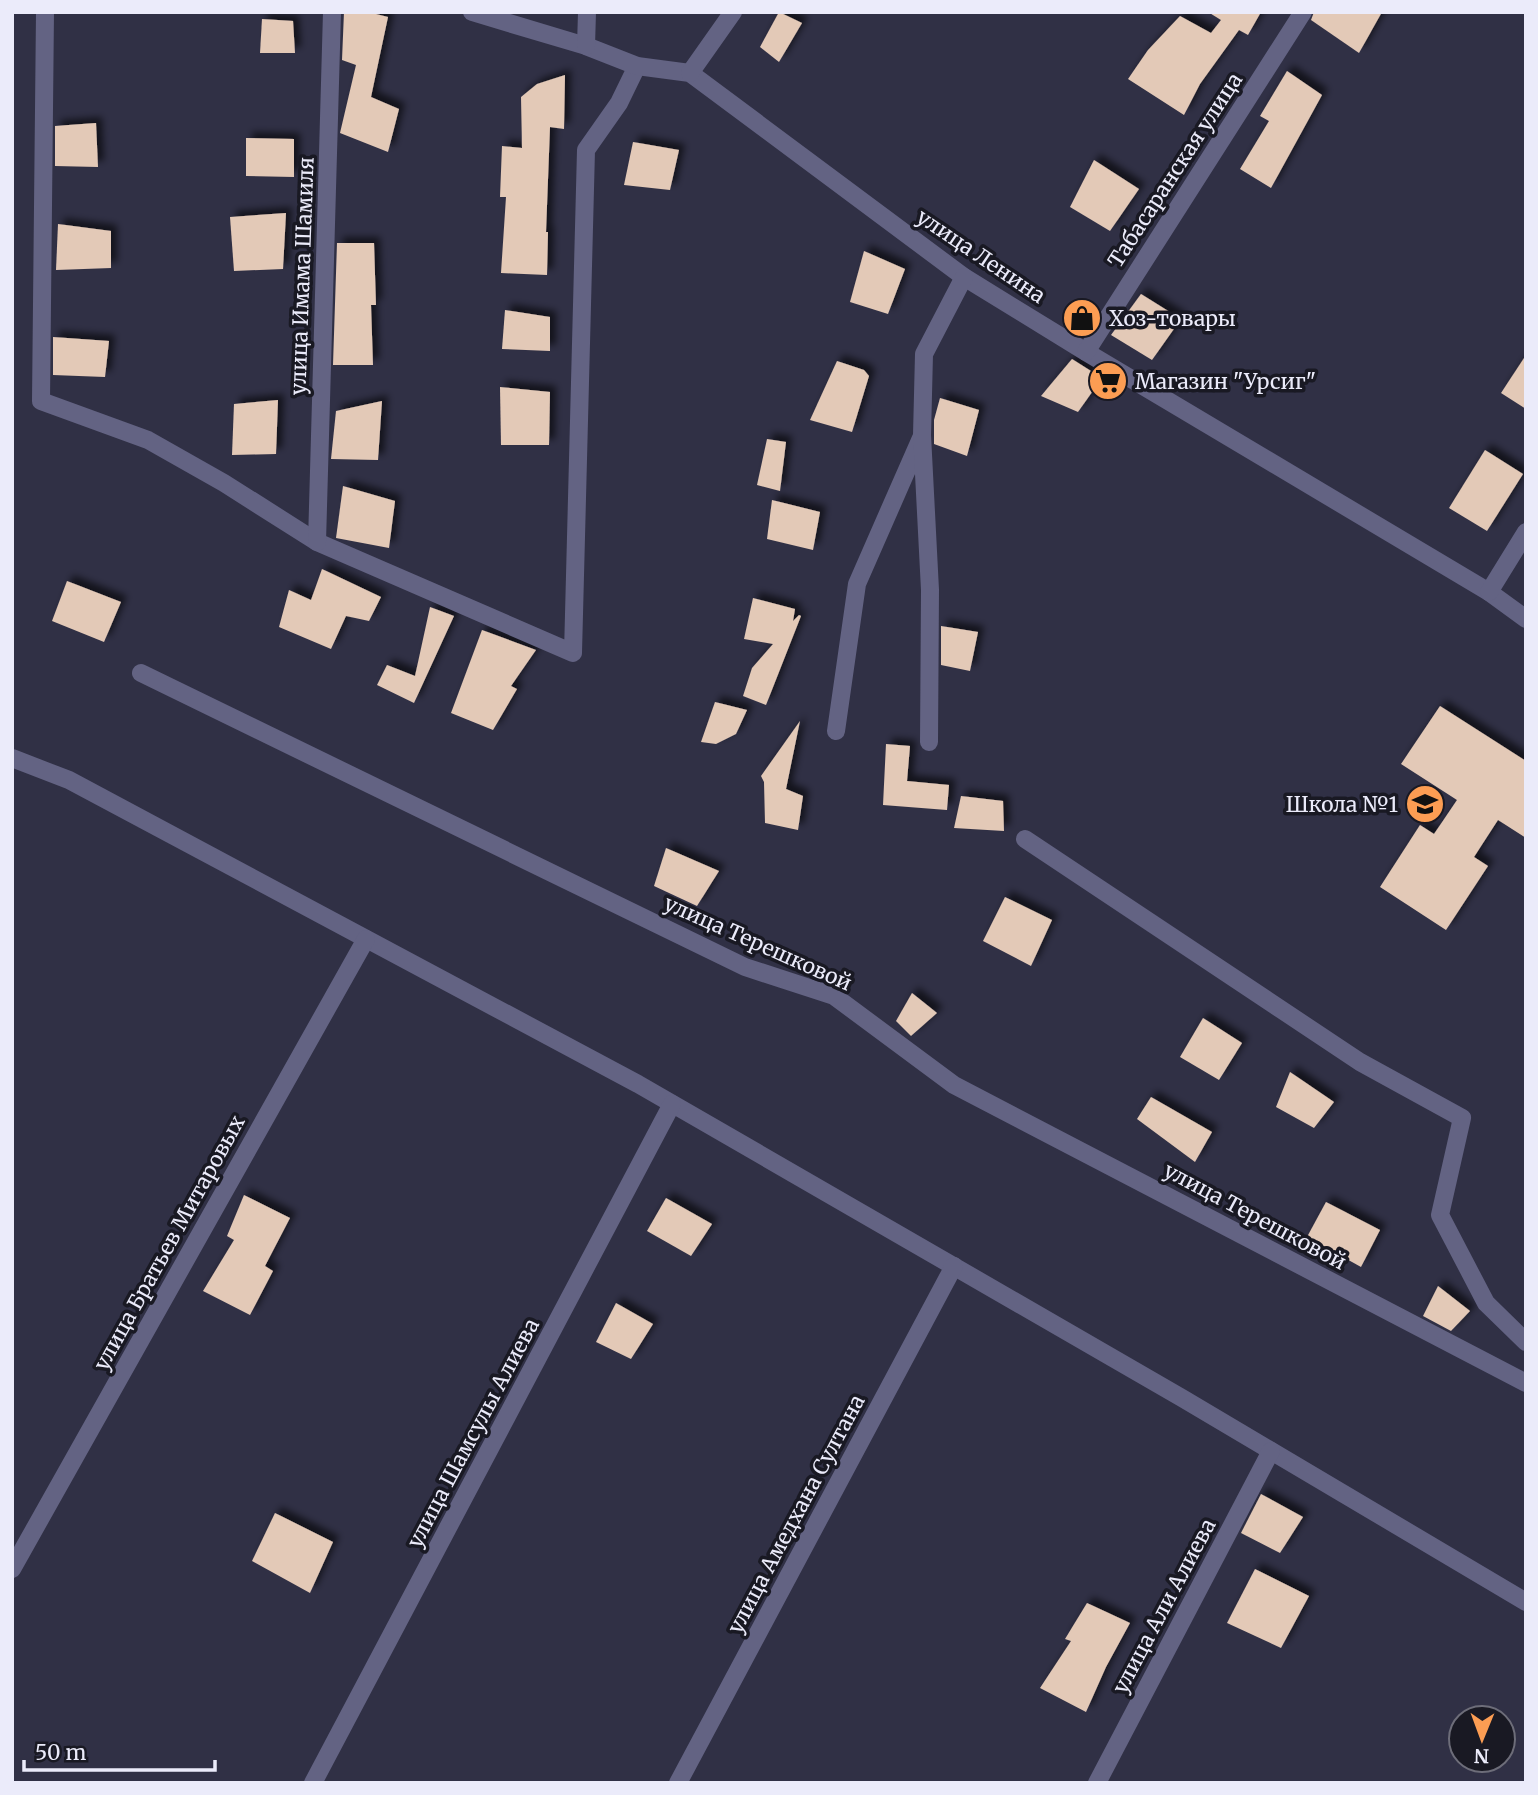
<svg xmlns="http://www.w3.org/2000/svg" width="1538" height="1795" font-family="Merriweather,serif">
	<style>
		.building { fill: #e3c9b7; filter: url(#shadow) }
		.lines { fill: none; stroke-linecap: round; stroke-linejoin: round }
		.street { stroke: #636383; stroke-width: 18 }
		.labels { text-anchor: middle; dominant-baseline: central; stroke-width: 7; stroke-linejoin: round; paint-order: stroke }
		.street-label { font-size: 21px; fill: #ebebfa; stroke: #191923 }
		.poi-label { font-size: 21px; fill: #ebebfa; stroke: #191923; text-anchor: start }
	</style>
	<defs>
		<filter id="shadow"><feDropShadow dx="6" dy="-6" stdDeviation="3.5" flood-color="#0009"/></filter>
	</defs>
	<rect width="100%" height="100%" fill="#303045"/>
	<g class="building">
		<path d="M344,12H368L388,17L371,97L399,109L388,152L340,133L356,65L342,60Z"/>
		<path d="M779,12L802,23L779,62L760,47Z"/>
		<path d="M1208,12H1261L1248,35L1239,30L1200,84L1184,115L1128,79L1148,50L1180,16L1211,33L1221,20Z"/>
		<path d="M1314,12H1382L1359,53L1311,20Z"/>
		<path d="M262,19L293,21L295,53H260Z"/>
		<path d="M1287,71L1322,95L1271,188L1240,169L1269,121L1260,116Z"/>
		<path d="M565,75L564,129L550,127L546,232H548L547,275L501,273L506,197H500L502,146L522,148L521,97L537,84Z"/>
		<path d="M96,123L98,167L55,166V126Z"/>
		<path d="M246,138L294,139V177L246,176Z"/>
		<path d="M633,142L679,150L670,190L624,185Z"/>
		<path d="M1094,160L1139,189L1110,231L1070,207Z"/>
		<path d="M286,213L283,269L234,271L230,217Z"/>
		<path d="M58,224L111,231V268L56,270Z"/>
		<path d="M337,243H374L376,305H371L373,365H333Z"/>
		<path d="M864,251L905,269L888,314L850,302Z"/>
		<path d="M1141,294L1181,319L1152,360L1111,335Z"/>
		<path d="M505,310L550,317V351L502,349Z"/>
		<path d="M53,337L109,341L105,377L53,375Z"/>
		<path d="M1526,355V409L1501,393Z"/>
		<path d="M1072,359L1102,378L1078,412L1041,396Z"/>
		<path d="M837,361L864,370L869,376L852,432L810,420Z"/>
		<path d="M500,387L550,392L549,445H501Z"/>
		<path d="M940,398L979,410L967,456L934,444V420Z"/>
		<path d="M278,400L276,454L232,455L234,404Z"/>
		<path d="M382,401L378,460L331,459L336,411Z"/>
		<path d="M767,439L786,442L780,491L757,485Z"/>
		<path d="M1485,450L1523,474L1487,531L1449,508Z"/>
		<path d="M343,486L395,501L389,548L336,538Z"/>
		<path d="M772,500L820,512L813,550L767,539Z"/>
		<path d="M322,569L381,597L369,621L346,616L331,649L279,627L289,590L311,600Z"/>
		<path d="M67,581L121,602L104,642L52,621Z"/>
		<path d="M753,598L795,609L793,621L799,615L801,616L766,705L743,696L752,668L773,644L744,639Z"/>
		<path d="M430,607L454,616L414,703L377,685L387,665L415,676Z"/>
		<path d="M941,626L978,632L970,671L941,665Z"/>
		<path d="M482,630L536,650L511,686L517,689L493,730L451,713Z"/>
		<path d="M715,702L747,710L736,734L716,744L701,742Z"/>
		<path d="M1440,706L1526,761V838L1498,820L1474,857L1488,866L1446,930L1380,887L1420,825L1434,834L1457,800L1401,764Z"/>
		<path d="M800,721L786,789L803,796L798,830L765,823L764,782L761,776Z"/>
		<path d="M886,744L910,746L907,781L949,785L947,810L883,805Z"/>
		<path d="M961,796L1003,801L1004,831L954,828Z"/>
		<path d="M666,848L719,871L697,906L654,886Z"/>
		<path d="M1005,897L1052,920L1031,966L983,941Z"/>
		<path d="M912,993L937,1013L911,1036L896,1021Z"/>
		<path d="M1203,1018L1242,1043L1219,1080L1180,1057Z"/>
		<path d="M1290,1072L1334,1102L1314,1128L1276,1107Z"/>
		<path d="M1151,1097L1212,1132L1195,1162L1137,1119Z"/>
		<path d="M244,1195L290,1218L265,1266L273,1271L250,1315L203,1291L234,1240L227,1236Z"/>
		<path d="M666,1198L712,1224L691,1256L647,1231Z"/>
		<path d="M1326,1202L1380,1230L1361,1267L1307,1237Z"/>
		<path d="M1438,1286L1470,1311L1451,1331L1423,1316Z"/>
		<path d="M616,1303L653,1324L631,1359L596,1342Z"/>
		<path d="M1261,1494L1303,1517L1280,1553L1241,1533Z"/>
		<path d="M275,1513L333,1542L310,1593L252,1561Z"/>
		<path d="M1255,1569L1309,1596L1281,1648L1227,1623Z"/>
		<path d="M1087,1603L1130,1623L1106,1667L1086,1712L1040,1688L1071,1641L1065,1639Z"/>
	</g>
	<g class="lines">
		<g class="street">
			<path d="M45,12L41,401L148,440L224,483L317,542L573,653L586,150L619,103L637,66"/>
			<path d="M472,12L586,46L637,66L690,73L964,277L1086,352L1489,592L1526,619"/>
			<path d="M586,46L587,12"/>
			<path d="M690,73L733,12"/>
			<path d="M1086,352L1303,12"/>
			<path d="M317,542L332,12"/>
			<path d="M1489,592L1526,532"/>
			<path d="M141,673L745,967L834,996L954,1085L1526,1383"/>
			<path d="M836,731L857,584L921,438"/>
			<path d="M929,742L930,590L922,435L924,354L964,277"/>
			<path d="M12,758L69,780L638,1084L1182,1398L1526,1602"/>
			<path d="M1025,839L1360,1062L1462,1118L1440,1215L1486,1303L1526,1342"/>
			<path d="M12,1569L366,939"/>
			<path d="M313,1783L672,1104"/>
			<path d="M678,1783L954,1266"/>
			<path d="M1097,1783L1271,1451"/>
		</g>
	</g>
	<defs>
		<symbol id="shop-disc" viewBox="-11 -11 22 22"><circle r="9.5" fill="#fc9d53" stroke="#191923"/><path d="M-5-2.5h2.3a2.7 3.5 0 0 1 5.4 0H5L5.5 6h-11ZM-1.5-2.5h3a1.5 2.3 0 0 0-3 0Z" fill="#111"/></symbol>
		<symbol id="supermarket-disc" viewBox="-11 -11 22 22"><circle r="9.5" fill="#fc9d53" stroke="#191923"/><path d="M-6-5.5h2.5l.6 2H6L4.5 2H-2.5L-4.4-4H-6ZM-1.5 3.2a1.3 1.3 0 1 0 .1 0ZM3 3.2a1.3 1.3 0 1 0 .1 0Z" fill="#111"/></symbol>
		<symbol id="school-disc" viewBox="-11 -11 22 22"><circle r="9.5" fill="#fc9d53" stroke="#191923"/><path d="M0-5L7-2L0 1L-7-2ZM-4 1L0 2.5L4 1V4Q0 6-4 4Z" fill="#111"/></symbol>
	</defs>
	<g fill-rule="evenodd">
		<use href="#shop-disc" x="1060" y="296" width="44" height="44"/>
		<use href="#supermarket-disc" x="1086" y="359" width="44" height="44"/>
		<use href="#school-disc" x="1403" y="782" width="44" height="44"/>
	</g>
	<g class="labels">
		<g class="street-label">
			<text transform="translate(1175 170) rotate(-57)">Табасаранская улица</text>
			<text transform="translate(981 256) rotate(34)">улица Ленина</text>
			<text transform="translate(302 276) rotate(-88)">улица Имама Шамиля</text>
			<text transform="translate(758 943) rotate(24)">улица Терешковой</text>
			<text transform="translate(1255 1216) rotate(28)">улица Терешковой</text>
			<text transform="translate(169 1243) rotate(-61)">улица Братьев Митаровых</text>
			<text transform="translate(473 1433) rotate(-62)">улица Шамсулы Алиева</text>
			<text transform="translate(796 1514) rotate(-62)">улица Амедхана Султана</text>
			<text transform="translate(1164 1606) rotate(-62)">улица Али Алиева</text>
		</g>
		<g class="poi-label">
			<text x="1109" y="318">Хоз-товары</text>
			<text x="1135" y="381">Магазин "Урсиг"</text>
			<text x="1398" y="804" text-anchor="end">Школа №1</text>
		</g>
	</g>
	<rect width="1538" height="1795" fill="none" stroke="#ebebfa" stroke-width="28"/>
	<g transform="translate(1482 1739) rotate(181)"><circle r="33" fill="#191923" stroke="#6d6d79" stroke-width="2"/>
	<path d="M0-5L12 26L0 18L-12 26Z" fill="#fc9d53"/>
	<text y="-10" font-size="19" font-weight="bold" text-anchor="middle" fill="#ebebfa">N</text>
	</g>
	<path d="M24 1760v10h191v-10" fill="none" stroke="#ebebfa" stroke-width="3.5"/>
	<text x="35" y="1760" font-size="21" fill="#ebebfa" stroke="#191923" stroke-width="5" paint-order="stroke">50 m</text>
</svg>
